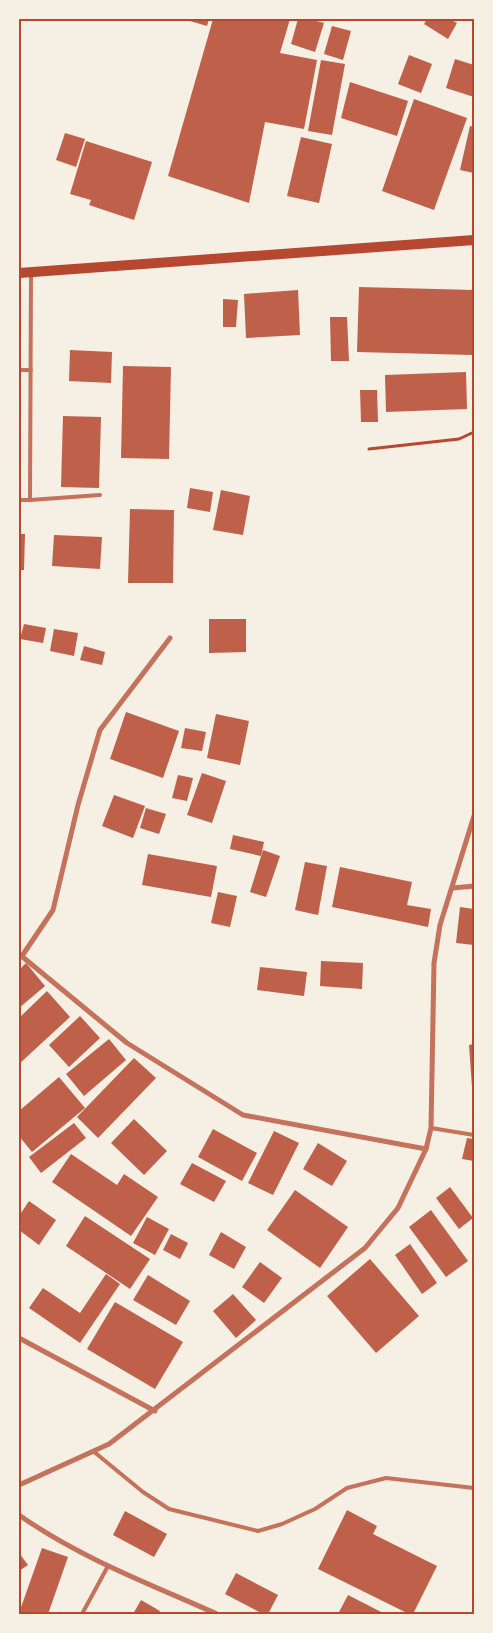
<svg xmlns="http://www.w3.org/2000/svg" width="493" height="1633" font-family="'Zilla Slab',serif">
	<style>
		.building { fill: #bf614a }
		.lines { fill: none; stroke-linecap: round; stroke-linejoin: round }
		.path { stroke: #b5482f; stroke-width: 3 }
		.service { stroke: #c5725c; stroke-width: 4 }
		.minor { stroke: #c5725c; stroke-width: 5 }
		.secondary { stroke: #b5482f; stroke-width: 10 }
		.neatline { fill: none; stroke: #b5482f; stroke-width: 2 }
	</style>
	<rect width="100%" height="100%" fill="#f6efe4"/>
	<g class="building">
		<path d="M183,19H209L207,26Z"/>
		<path d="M213,19H290L280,53L317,60L304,129L265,122L249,203L168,176Z"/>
		<path d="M298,19H309L324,23L315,52L291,44Z"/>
		<path d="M427,19H449L457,23L448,39L424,24Z"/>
		<path d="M332,26L351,31L343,60L324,54Z"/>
		<path d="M409,55L432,64L421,93L398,84Z"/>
		<path d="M455,59L474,65V97L446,88Z"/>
		<path d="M321,60L345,64L332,135L308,131Z"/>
		<path d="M350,82L408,101L397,136L341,118Z"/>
		<path d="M414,99L467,118L434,210L382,191Z"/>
		<path d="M470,126L474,127V173L460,170Z"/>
		<path d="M65,133L85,139L76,167L56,160Z"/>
		<path d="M301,137L332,144L319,203L287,196Z"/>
		<path d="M86,141L152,162L134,220L89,205L91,200L70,194Z"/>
		<path d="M359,287L474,290L472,355L357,352Z"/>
		<path d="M298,290L300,335L246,338L244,294Z"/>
		<path d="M223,299L238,300L236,327H223Z"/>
		<path d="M330,317H347L349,361H331Z"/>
		<path d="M70,350L112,352L111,383L69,381Z"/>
		<path d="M123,366L171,367L169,459L121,458Z"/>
		<path d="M466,372L467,409L386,412L385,375Z"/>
		<path d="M360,390H377L378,422H361Z"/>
		<path d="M63,416L101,417L99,488L61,487Z"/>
		<path d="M190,488L213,492L210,512L187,508Z"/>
		<path d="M221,490L250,496L243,535L213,530Z"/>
		<path d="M130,509L174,510L173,583H128Z"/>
		<path d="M19,534H25L24,570H19Z"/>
		<path d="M54,535L102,537L100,569L52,566Z"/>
		<path d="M209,619H246V652L209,653Z"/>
		<path d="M24,624L46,628L43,643L20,639Z"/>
		<path d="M54,629L78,633L74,656L50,651Z"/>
		<path d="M84,646L105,652L102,665L80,660Z"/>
		<path d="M126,712L179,731L163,778L110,759Z"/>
		<path d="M216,714L249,721L240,765L207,758Z"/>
		<path d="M185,728L206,732L202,751L181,748Z"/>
		<path d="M202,773L226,781L212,823L187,815Z"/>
		<path d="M178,775L193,778L187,801L172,798Z"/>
		<path d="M114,795L145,806L133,838L102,826Z"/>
		<path d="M146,808L166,814L159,834L140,828Z"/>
		<path d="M233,835L264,842L261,856L230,849Z"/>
		<path d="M263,850L280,856L266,897L250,892Z"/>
		<path d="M148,854L217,866L211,897L142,885Z"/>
		<path d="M305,862L327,866L318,915L295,910Z"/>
		<path d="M340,867L412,882L407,905L431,909L428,927L332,907Z"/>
		<path d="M218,892L237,896L230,927L211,923Z"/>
		<path d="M460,907L474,909V945L456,943Z"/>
		<path d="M321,961L363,963L362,989L320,986Z"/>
		<path d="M26,963L45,986L19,1008V970Z"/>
		<path d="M260,967L307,972L304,996L257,990Z"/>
		<path d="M47,991L70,1017L19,1064V1018Z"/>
		<path d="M80,1016L100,1038L69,1067L49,1045Z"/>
		<path d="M109,1039L126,1060L84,1096L66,1074Z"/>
		<path d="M474,1044V1101H473L469,1045Z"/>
		<path d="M134,1058L156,1078L98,1138L77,1117Z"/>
		<path d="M59,1077L85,1108L32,1152L19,1136V1111Z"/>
		<path d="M134,1119L167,1151L144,1175L111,1143Z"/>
		<path d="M74,1123L86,1138L41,1173L29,1157Z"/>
		<path d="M213,1129L257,1153L242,1181L198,1157Z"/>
		<path d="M274,1131L299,1143L273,1195L248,1183Z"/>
		<path d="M467,1138L474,1139V1161L462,1159Z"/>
		<path d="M318,1143L347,1161L332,1186L303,1169Z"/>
		<path d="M71,1154L117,1185L124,1174L158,1197L131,1236L52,1182Z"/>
		<path d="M192,1163L226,1181L214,1202L180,1184Z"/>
		<path d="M450,1187L473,1218L459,1229L436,1198Z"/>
		<path d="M295,1190L348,1227L320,1268L267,1230Z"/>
		<path d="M29,1201L56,1220L39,1245L19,1230V1216Z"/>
		<path d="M431,1210L468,1261L446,1277L409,1227Z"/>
		<path d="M85,1216L150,1259L130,1289L66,1246Z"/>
		<path d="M147,1217L169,1229L155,1255L133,1243Z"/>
		<path d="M221,1232L246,1247L234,1269L209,1255Z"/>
		<path d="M171,1234L188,1243L180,1259L163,1250Z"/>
		<path d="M410,1244L437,1283L422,1294L395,1255Z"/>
		<path d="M370,1259L419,1316L376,1353L327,1296Z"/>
		<path d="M260,1262L282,1278L264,1303L242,1287Z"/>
		<path d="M106,1274L120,1284L80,1343L29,1308L43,1288L80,1313Z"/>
		<path d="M148,1275L190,1301L176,1325L133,1300Z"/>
		<path d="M233,1294L256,1320L236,1338L213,1311Z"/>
		<path d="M115,1302L183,1342L155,1389L87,1349Z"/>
		<path d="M347,1510L377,1526L373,1534L437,1566L413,1614H409L318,1569Z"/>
		<path d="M125,1511L167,1534L154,1557L113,1535Z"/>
		<path d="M42,1548L68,1557L48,1614H22L19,1613Z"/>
		<path d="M19,1553L28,1565L19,1571Z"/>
		<path d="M236,1573L278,1595L268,1614H263L225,1594Z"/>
		<path d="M348,1595L385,1614H338Z"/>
		<path d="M141,1600L160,1611L158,1614H133Z"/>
	</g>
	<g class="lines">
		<path class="path" d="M369,449L459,439L474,432"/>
		<g class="service">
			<path d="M19,370H31"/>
			<path d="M19,500H30L31,272"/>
			<path d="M30,500L100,495"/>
			<path d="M431,1128L474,1135"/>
			<path d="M93,1451L143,1492L169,1509L258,1531L282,1524L315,1509L347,1488L386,1478L474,1488"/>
			<path d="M82,1614L108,1566"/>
		</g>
		<g class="minor">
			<path d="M453,888L474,886"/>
			<path d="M19,954L127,1043L243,1115L426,1149"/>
			<path d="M22,956L53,910L78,805L100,730L170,638"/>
			<path d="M19,1338L155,1411"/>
			<path d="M19,1485L109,1444L365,1248L398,1208L426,1149L431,1128L434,963L440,925L474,816"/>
			<path d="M19,1515C80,1558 150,1584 217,1614"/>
		</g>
		<path class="secondary" d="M19,273L474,240"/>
	</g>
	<rect width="493" height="1633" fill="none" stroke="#f6efe4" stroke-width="40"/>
	<rect x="20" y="20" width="453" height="1593" class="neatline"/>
</svg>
